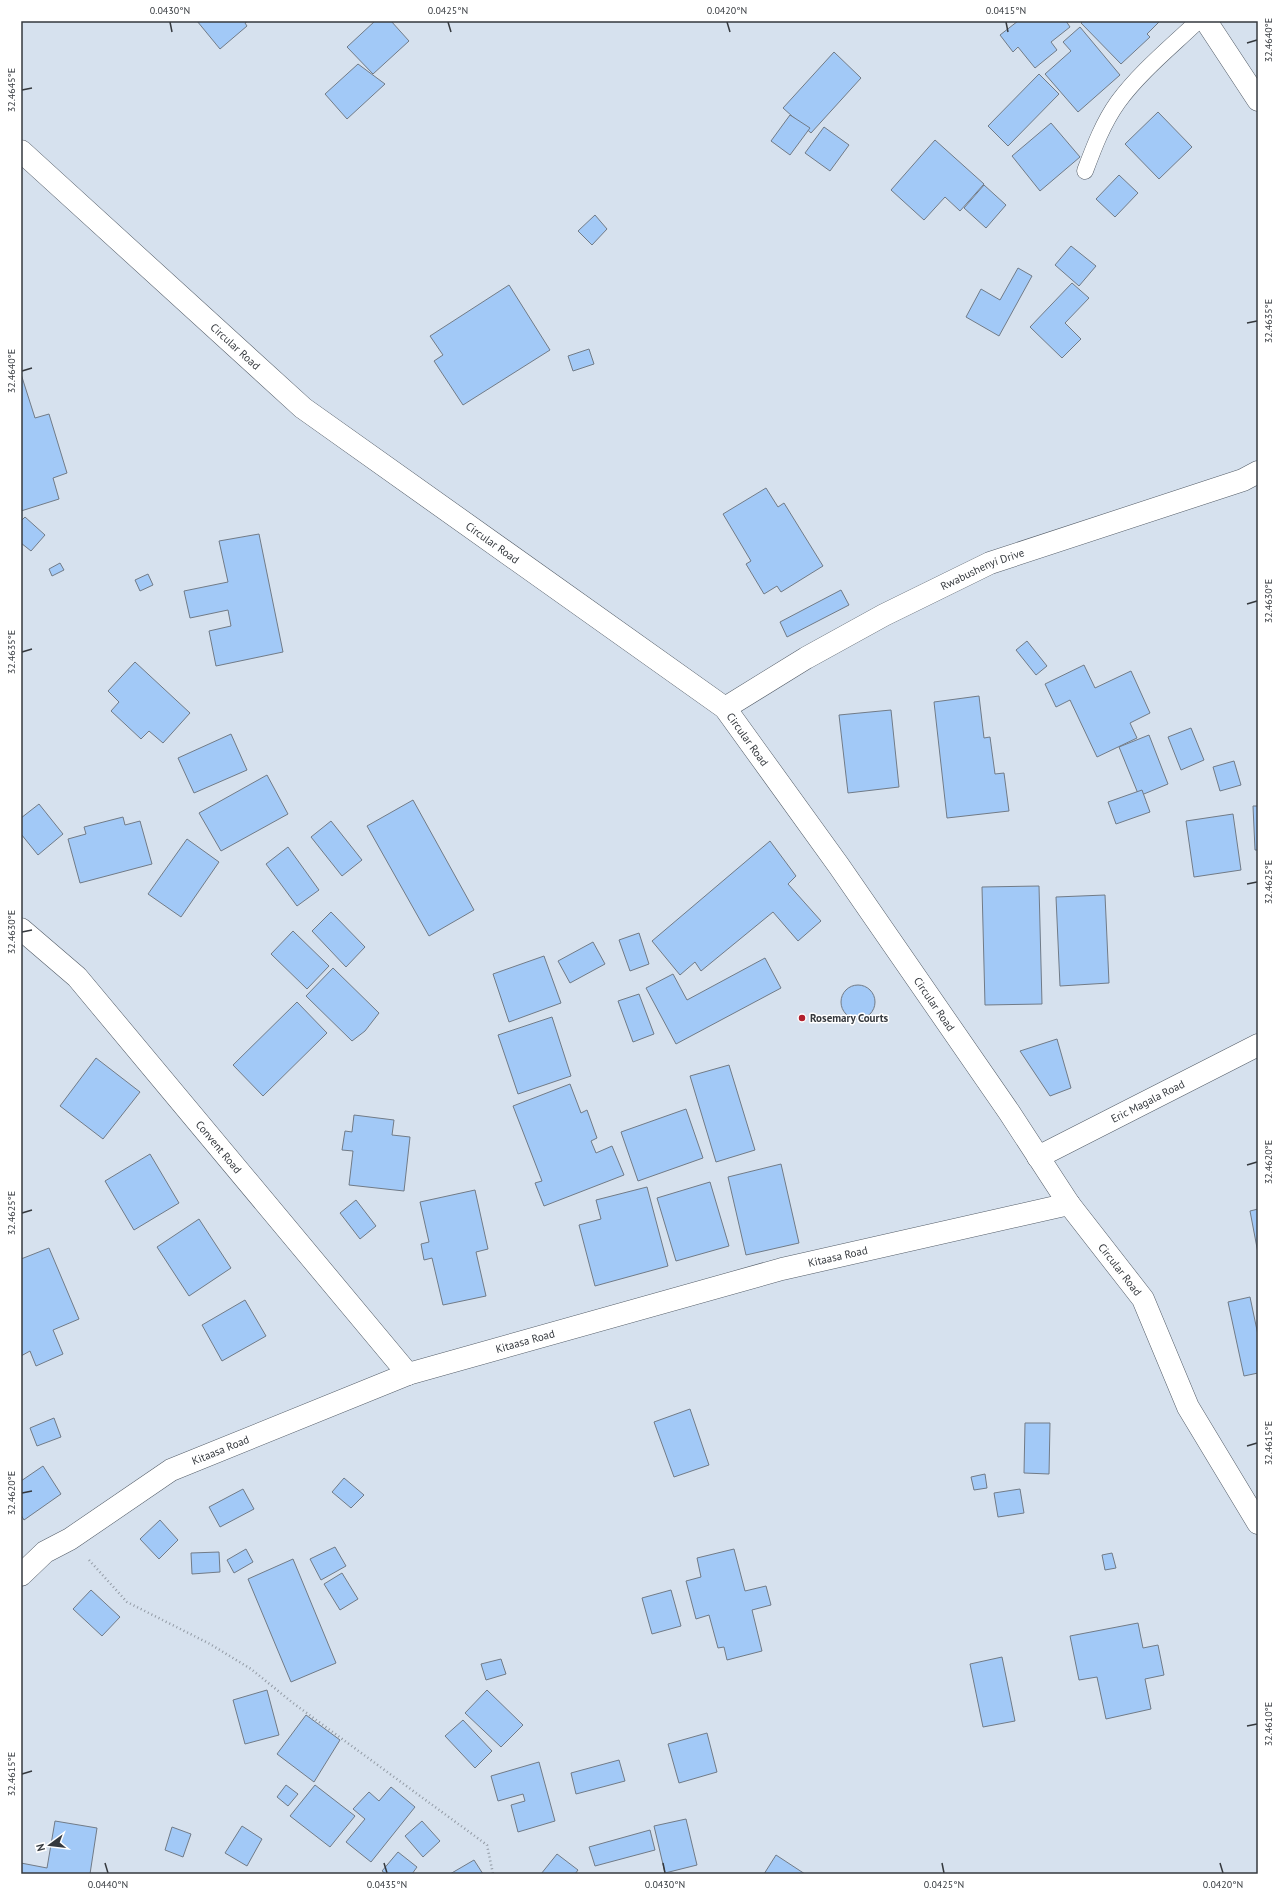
<svg xmlns="http://www.w3.org/2000/svg" width="1279" height="1895" font-family="'PT Sans',sans-serif">
	<style>
		.building { fill: #a2c9f7; stroke: #717b87 }
		.lines { fill: none; stroke-linecap: round; stroke-linejoin: round }
		.lane-casing { stroke: #535c67; stroke-width: 17 }
		.street-casing { stroke: #535c67; stroke-width: 23 }
		.secondary-casing { stroke: #535c67; stroke-width: 23 }
		.path { stroke: #929aa4; stroke-width: 2.5; stroke-dasharray: 1 3; stroke-linecap: butt }
		.lane { stroke: #fff; stroke-width: 16 }
		.street { stroke: #fff; stroke-width: 22 }
		.secondary { stroke: #fff; stroke-width: 22 }
		.ticks { fill: none; stroke: #35393e; stroke-width: 1.5 }
		.poi-dot { fill: #b2202d; stroke: #fff; stroke-width: 1.5 }
		.labels { text-anchor: middle; dominant-baseline: central; stroke-width: 3; stroke-linejoin: round; paint-order: stroke }
		.street-label { font-size: 11px; fill: #35393e; stroke: #fff }
		.poi-label { font-size: 11px; font-weight: bold; fill: #35393e; stroke: #fff; text-anchor: start }
		.neatline { fill: none; stroke: #35393e; stroke-width: 1.5 }
		.ticks-label { font-size: 10px; text-anchor: middle; fill: #35393e }
	</style>
	<rect width="100%" height="100%" fill="#d6e1ee"/>
	<g class="building">
		<path d="M197,21H248L245,23L247,26L220,49Z"/>
		<path d="M375,21H391L409,41L373,74L347,47Z"/>
		<path d="M1018,21H1066L1070,27L1051,42L1057,50L1035,68L1018,47L1013,52L1000,35Z"/>
		<path d="M1083,21H1160L1147,34L1150,37L1121,64L1081,23Z"/>
		<path d="M1080,27L1120,75L1078,112L1045,74L1071,51L1063,42Z"/>
		<path d="M834,52L861,78L811,133L783,108Z"/>
		<path d="M358,64L385,84L347,119L325,94Z"/>
		<path d="M1039,74L1059,94L1008,146L988,126Z"/>
		<path d="M1158,112L1192,147L1159,179L1125,144Z"/>
		<path d="M790,115L810,128L790,155L771,141Z"/>
		<path d="M1051,123L1080,157L1040,191L1012,156Z"/>
		<path d="M824,127L849,145L830,171L805,153Z"/>
		<path d="M935,140L984,184L960,211L945,197L924,220L891,190Z"/>
		<path d="M1119,175L1138,193L1115,217L1096,199Z"/>
		<path d="M984,185L1006,205L986,228L964,208Z"/>
		<path d="M595,215L607,229L592,245L578,231Z"/>
		<path d="M1071,246L1096,266L1079,286L1055,265Z"/>
		<path d="M1018,268L1032,276L999,336L966,317L981,289L1000,300Z"/>
		<path d="M1072,283L1089,298L1065,323L1081,339L1062,358L1030,327Z"/>
		<path d="M509,285L550,350L463,405L434,361L443,355L430,336Z"/>
		<path d="M589,349L594,364L573,371L568,356Z"/>
		<path d="M21,374L35,418L49,414L67,473L53,478L59,499L21,511Z"/>
		<path d="M766,488L778,507L784,503L823,566L781,592L777,586L764,594L746,564L751,561L723,514Z"/>
		<path d="M25,517L45,535L31,551L21,543V521Z"/>
		<path d="M259,534L283,652L216,666L209,631L231,626L228,610L190,618L184,591L228,582L219,541Z"/>
		<path d="M60,563L64,570L52,576L49,569Z"/>
		<path d="M148,574L153,585L140,591L135,580Z"/>
		<path d="M841,590L849,605L787,637L780,622Z"/>
		<path d="M1027,641L1047,666L1036,675L1016,650Z"/>
		<path d="M135,662L190,713L163,743L149,731L141,739L111,711L119,702L108,691Z"/>
		<path d="M1084,665L1095,688L1131,671L1150,713L1130,723L1137,738L1097,757L1070,700L1056,707L1045,684Z"/>
		<path d="M979,696L984,738L990,737L995,774L1004,773L1009,811L947,818L934,702Z"/>
		<path d="M891,710L899,787L848,793L839,715Z"/>
		<path d="M1191,728L1204,760L1181,770L1168,737Z"/>
		<path d="M231,734L247,770L194,793L178,758Z"/>
		<path d="M1149,735L1168,784L1139,796L1119,747Z"/>
		<path d="M1234,761L1241,785L1220,791L1213,767Z"/>
		<path d="M267,775L288,814L221,851L199,813Z"/>
		<path d="M1142,790L1150,812L1116,824L1108,802Z"/>
		<path d="M413,800L474,910L429,936L367,826Z"/>
		<path d="M39,804L63,834L38,855L21,834V818Z"/>
		<path d="M1253,806H1258V850H1255Z"/>
		<path d="M1233,814L1241,870L1194,877L1186,821Z"/>
		<path d="M123,817L125,825L140,821L152,864L80,883L68,839L86,834L84,827Z"/>
		<path d="M331,821L362,860L342,876L311,837Z"/>
		<path d="M187,839L219,862L181,917L148,894Z"/>
		<path d="M770,841L796,876L788,884L821,921L798,941L773,912L701,971L695,962L680,975L652,941Z"/>
		<path d="M288,847L319,890L297,906L266,864Z"/>
		<path d="M1039,886L1042,1004L985,1005L982,887Z"/>
		<path d="M1105,895L1109,983L1060,986L1056,897Z"/>
		<path d="M331,912L365,947L346,967L312,931Z"/>
		<path d="M293,931L329,966L307,989L271,954Z"/>
		<path d="M639,933L649,964L630,971L619,940Z"/>
		<path d="M593,942L605,964L570,983L558,961Z"/>
		<path d="M544,956L561,1003L509,1022L493,974Z"/>
		<path d="M765,958L781,988L676,1044L646,988L673,974L687,1000Z"/>
		<path d="M333,968L379,1013L365,1031L352,1041L306,996Z"/>
		<circle cx="858" cy="1002" r="17"/>
		<path d="M639,994L654,1034L633,1042L618,1001Z"/>
		<path d="M297,1002L327,1033L263,1096L233,1065Z"/>
		<path d="M552,1017L571,1076L518,1094L498,1035Z"/>
		<path d="M1057,1039L1071,1088L1050,1096L1020,1051Z"/>
		<path d="M96,1058L140,1092L103,1139L60,1106Z"/>
		<path d="M729,1065L755,1150L716,1162L690,1076Z"/>
		<path d="M570,1084L581,1113L587,1110L597,1138L591,1141L596,1153L612,1146L624,1175L544,1206L535,1183L542,1181L513,1106Z"/>
		<path d="M686,1109L703,1158L638,1181L621,1132Z"/>
		<path d="M354,1115L394,1120L392,1135L410,1137L404,1191L349,1185L353,1151L342,1150L345,1131L352,1132Z"/>
		<path d="M150,1154L179,1203L134,1230L105,1181Z"/>
		<path d="M781,1164L799,1243L746,1255L728,1177Z"/>
		<path d="M710,1182L729,1246L676,1261L657,1198Z"/>
		<path d="M647,1187L668,1266L595,1286L579,1225L601,1219L596,1200Z"/>
		<path d="M475,1190L488,1249L476,1252L486,1296L443,1305L432,1258L424,1260L421,1244L429,1242L420,1202Z"/>
		<path d="M356,1200L376,1226L360,1239L340,1213Z"/>
		<path d="M1258,1209V1253L1250,1211Z"/>
		<path d="M199,1219L231,1268L189,1296L157,1247Z"/>
		<path d="M49,1248L79,1319L53,1330L63,1354L36,1366L30,1351L21,1356V1259Z"/>
		<path d="M1250,1297L1258,1335V1373L1244,1376L1228,1302Z"/>
		<path d="M245,1300L266,1336L222,1361L202,1325Z"/>
		<path d="M690,1409L709,1465L674,1477L654,1422Z"/>
		<path d="M54,1418L61,1437L37,1446L30,1428Z"/>
		<path d="M1025,1423H1050L1049,1474L1024,1473Z"/>
		<path d="M43,1466L61,1494L24,1520L21,1515V1481Z"/>
		<path d="M985,1474L987,1488L974,1490L971,1477Z"/>
		<path d="M344,1478L364,1495L351,1508L332,1492Z"/>
		<path d="M243,1489L254,1509L220,1527L209,1507Z"/>
		<path d="M1020,1489L1024,1513L998,1517L994,1493Z"/>
		<path d="M160,1520L178,1540L159,1559L140,1539Z"/>
		<path d="M335,1547L346,1566L321,1580L310,1559Z"/>
		<path d="M246,1549L253,1562L234,1573L227,1560Z"/>
		<path d="M734,1549L745,1591L766,1586L771,1605L752,1610L762,1651L727,1660L724,1647L718,1648L709,1615L696,1619L686,1581L701,1577L697,1558Z"/>
		<path d="M219,1552L220,1572L192,1574L191,1553Z"/>
		<path d="M1112,1553L1116,1568L1105,1570L1102,1555Z"/>
		<path d="M293,1559L336,1663L291,1682L248,1579Z"/>
		<path d="M342,1573L358,1599L340,1610L324,1584Z"/>
		<path d="M91,1590L120,1617L102,1636L73,1609Z"/>
		<path d="M671,1590L681,1626L652,1634L642,1598Z"/>
		<path d="M1138,1623L1143,1648L1158,1645L1164,1675L1145,1679L1151,1709L1106,1719L1097,1677L1079,1680L1070,1636Z"/>
		<path d="M1002,1657L1015,1721L983,1727L970,1664Z"/>
		<path d="M501,1659L506,1674L486,1680L481,1664Z"/>
		<path d="M267,1690L279,1735L245,1744L233,1700Z"/>
		<path d="M487,1690L523,1725L501,1747L465,1713Z"/>
		<path d="M306,1715L340,1740L314,1782L277,1754Z"/>
		<path d="M463,1720L492,1751L475,1768L445,1736Z"/>
		<path d="M707,1733L717,1772L679,1783L668,1744Z"/>
		<path d="M619,1760L625,1781L576,1794L571,1773Z"/>
		<path d="M539,1762L555,1821L518,1832L511,1805L525,1801L523,1794L498,1801L491,1776Z"/>
		<path d="M286,1785L298,1794L288,1806L277,1797Z"/>
		<path d="M315,1785L355,1816L330,1847L290,1816Z"/>
		<path d="M391,1787L415,1807L371,1862L346,1842L365,1819L353,1809L369,1792L379,1801Z"/>
		<path d="M686,1819L697,1865L665,1873L654,1826Z"/>
		<path d="M55,1821L97,1828L90,1874H21V1863L47,1868Z"/>
		<path d="M422,1821L440,1841L423,1857L405,1836Z"/>
		<path d="M242,1826L262,1839L247,1866L225,1853Z"/>
		<path d="M172,1827L191,1834L183,1857L165,1850Z"/>
		<path d="M650,1830L655,1850L595,1866L589,1847Z"/>
		<path d="M398,1852L417,1867L412,1874H386L382,1871Z"/>
		<path d="M557,1854L578,1870L575,1874H541Z"/>
		<path d="M776,1855L805,1874H764Z"/>
		<path d="M474,1860L483,1874H450Z"/>
	</g>
	<g class="lines">
		<defs>
			<path id="lane" d="M1085,171C1094,147 1103,123 1118,102C1140,72 1171,47 1198,21"/>
			<g id="street">
				<path d="M1206,21L1258,100"/>
				<path id="s1" d="M725,708L806,658L884,615L990,563L1243,480L1258,472"/>
				<path id="s2" d="M21,929L77,977L408,1374"/>
				<path id="s3" d="M1038,1157L1258,1045"/>
				<path id="s4" d="M21,1575L45,1552L70,1539L171,1470L408,1374L782,1269L1069,1204"/>
			</g>
			<g id="secondary">
				<path id="s5" d="M21,151L303,408L725,708L839,866L1009,1112L1069,1204L1143,1299L1188,1407L1258,1523"/>
			</g>
		</defs>
		<use href="#lane" class="lane-casing"/>
		<use href="#street" class="street-casing"/>
		<use href="#secondary" class="secondary-casing"/>
		<path class="path" d="M89,1560L127,1602L210,1644L251,1669L293,1703L487,1845L493,1874"/>
		<use href="#lane" class="lane"/>
		<use href="#street" class="street"/>
		<use href="#secondary" class="secondary"/>
	</g>
	<path class="ticks" d="M170,22L172,32M448,22L451,32M727,22L730,32M1006,22L1008,32M1247,43L1257,40M22,90L32,88M1247,323L1257,321M22,371L32,368M1247,604L1257,601M22,652L32,649M1247,884L1257,882M22,932L32,930M1247,1165L1257,1162M22,1213L32,1210M1247,1446L1257,1443M22,1493L32,1491M1247,1726L1257,1724M22,1774L32,1771M105,1863L108,1873M384,1863L387,1873M663,1863L665,1873M942,1863L944,1873M1220,1863L1223,1873"/>
	<circle class="poi-dot" cx="802" cy="1018" r="4"/>
	<g class="labels">
		<g class="street-label">
			<text stroke="none"><textPath href="#s5" startOffset="290">Circular Road</textPath></text>
			<text stroke="none"><textPath href="#s5" startOffset="614">Circular Road</textPath></text>
			<text stroke="none"><textPath href="#s1" startOffset="293">Rwabushenyi Drive</textPath></text>
			<text stroke="none"><textPath href="#s5" startOffset="938">Circular Road</textPath></text>
			<text stroke="none"><textPath href="#s5" startOffset="1262">Circular Road</textPath></text>
			<text stroke="none"><textPath href="#s3" startOffset="123">Eric Magala Road</textPath></text>
			<text stroke="none"><textPath href="#s2" startOffset="295">Convent Road</textPath></text>
			<text stroke="none"><textPath href="#s4" startOffset="885">Kitaasa Road</textPath></text>
			<text stroke="none"><textPath href="#s5" startOffset="1586">Circular Road</textPath></text>
			<text stroke="none"><textPath href="#s4" startOffset="561">Kitaasa Road</textPath></text>
			<text stroke="none"><textPath href="#s4" startOffset="237">Kitaasa Road</textPath></text>
		</g>
		<g class="poi-label">
			<text x="810" y="1018">Rosemary Courts</text>
		</g>
	</g>
	<rect width="1279" height="1895" fill="none" stroke="#ffffff" stroke-width="44"/>
	<g transform="translate(50 1845) rotate(255)" stroke="#ffffff" stroke-width="3" paint-order="stroke">
	<path d="M0-3L7 15L0 10L-7 15Z" fill="#35393e"/>
	<text y="-6" font-size="11" font-weight="bold" text-anchor="middle" fill="#35393e">N</text>
	</g>
	<rect x="22" y="22" width="1235" height="1851" class="neatline"/>
	<g class="ticks-label">
		<text x="170" y="14">0.0430°N</text>
		<text x="448" y="14">0.0425°N</text>
		<text x="727" y="14">0.0420°N</text>
		<text x="1006" y="14">0.0415°N</text>
		<text transform="translate(1268 40) rotate(-90)" y="4">32.4640°E</text>
		<text transform="translate(11 90) rotate(-90)" y="4">32.4645°E</text>
		<text transform="translate(1268 321) rotate(-90)" y="4">32.4635°E</text>
		<text transform="translate(11 371) rotate(-90)" y="4">32.4640°E</text>
		<text transform="translate(1268 601) rotate(-90)" y="4">32.4630°E</text>
		<text transform="translate(11 652) rotate(-90)" y="4">32.4635°E</text>
		<text transform="translate(1268 882) rotate(-90)" y="4">32.4625°E</text>
		<text transform="translate(11 932) rotate(-90)" y="4">32.4630°E</text>
		<text transform="translate(1268 1162) rotate(-90)" y="4">32.4620°E</text>
		<text transform="translate(11 1213) rotate(-90)" y="4">32.4625°E</text>
		<text transform="translate(1268 1443) rotate(-90)" y="4">32.4615°E</text>
		<text transform="translate(11 1493) rotate(-90)" y="4">32.4620°E</text>
		<text transform="translate(1268 1724) rotate(-90)" y="4">32.4610°E</text>
		<text transform="translate(11 1774) rotate(-90)" y="4">32.4615°E</text>
		<text x="108" y="1888">0.0440°N</text>
		<text x="387" y="1888">0.0435°N</text>
		<text x="665" y="1888">0.0430°N</text>
		<text x="944" y="1888">0.0425°N</text>
		<text x="1223" y="1888">0.0420°N</text>
	</g>
</svg>
